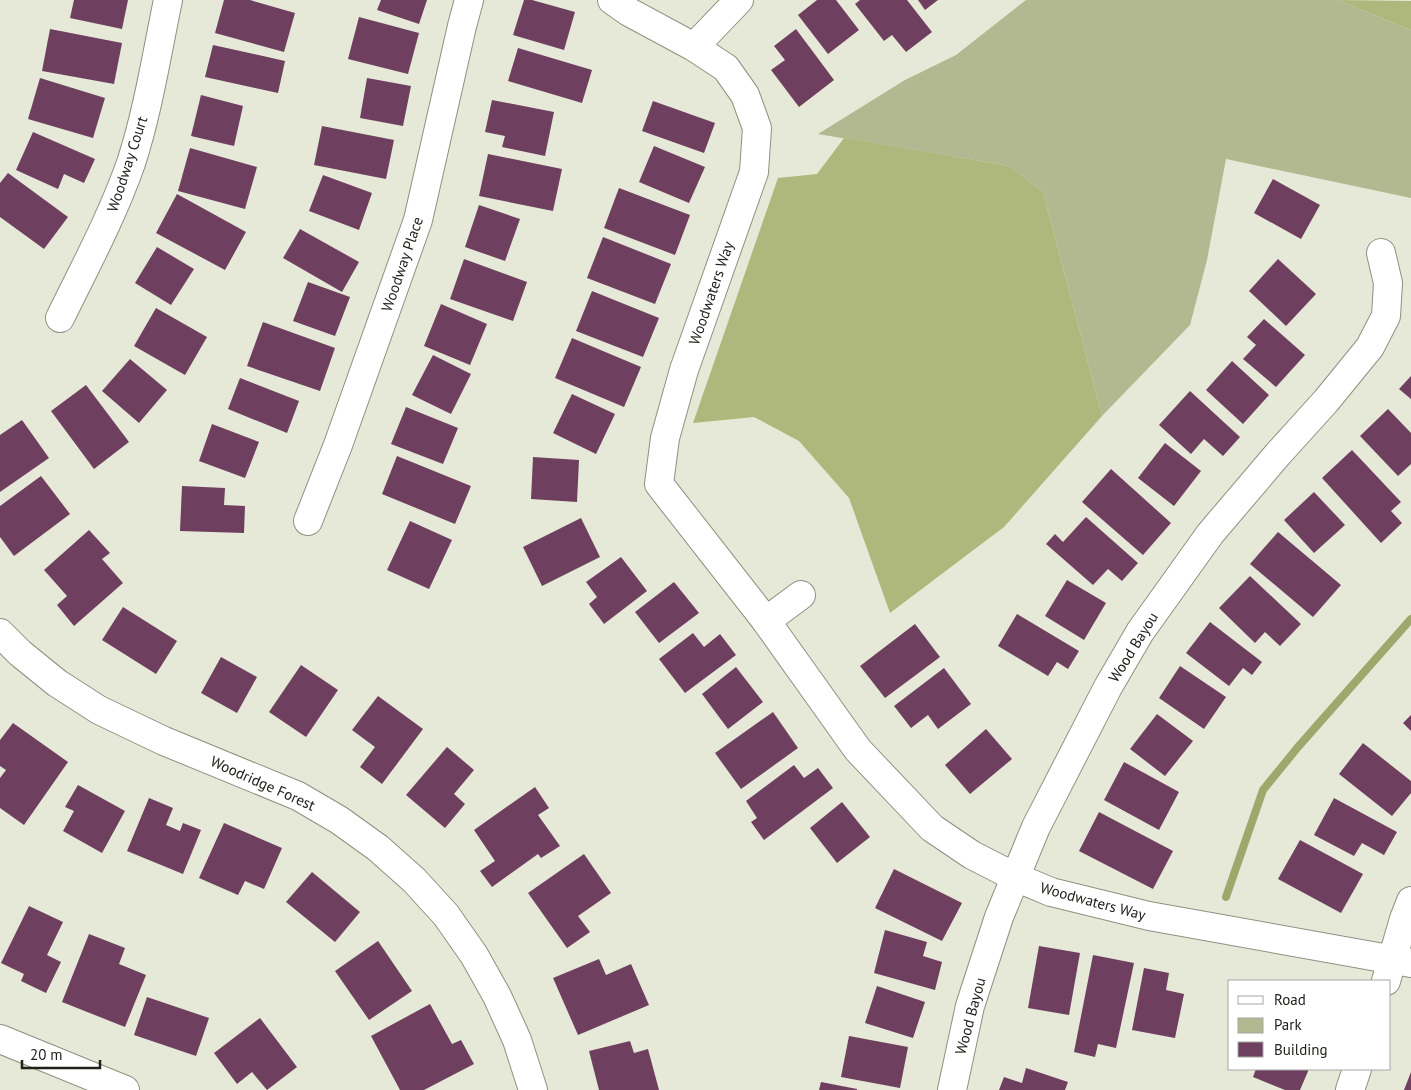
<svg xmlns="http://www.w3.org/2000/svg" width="1411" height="1090" font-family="'PT Sans',sans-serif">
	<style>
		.green { fill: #b2b890 }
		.forest { fill: #afb87c }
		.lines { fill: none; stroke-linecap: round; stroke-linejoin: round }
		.stream { stroke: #9fa86c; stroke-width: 8 }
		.building { fill: #6f3f60 }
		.minor-casing { stroke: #8e9181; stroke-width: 30 }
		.minor { stroke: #fff; stroke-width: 28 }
		.labels { text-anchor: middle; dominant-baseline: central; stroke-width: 5; stroke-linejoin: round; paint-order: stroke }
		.street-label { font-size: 15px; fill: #20211b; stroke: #fff }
	</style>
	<rect width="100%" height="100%" fill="#e6e9d7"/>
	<path class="green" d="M1026,0H1338L1411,30V198L1226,159L1207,260L1190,325L1102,416L1043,192L1010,166L818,134L905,80L956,55Z"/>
	<g class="forest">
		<path d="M1338,0L1411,1V30Z"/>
		<path d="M844,138L1010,166L1043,192L1102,416L1004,527L890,613L849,498L799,441L754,417L693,423L778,178L817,174Z"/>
	</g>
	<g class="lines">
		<path class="stream" d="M1226,897L1263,790L1298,747L1411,619"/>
	</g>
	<g class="building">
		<path d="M74,0H128L122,29L70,18Z"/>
		<path d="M224,0H250L295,13L284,52L215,33Z"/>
		<path d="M381,0H427L419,24L377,10Z"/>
		<path d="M524,0H532L575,12L564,50L513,35Z"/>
		<path d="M817,0H836L859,30L828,54L798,15Z"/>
		<path d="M860,0H907L932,32L906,52L892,35L884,41L855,4Z"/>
		<path d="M918,0H938L925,10Z"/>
		<path d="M359,17L419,33L408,74L348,59Z"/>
		<path d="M50,29L122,43L114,84L42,71Z"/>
		<path d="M796,29L834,80L799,107L771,70L785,60L774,46Z"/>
		<path d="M213,45L285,61L278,93L205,77Z"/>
		<path d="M518,48L592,70L582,103L508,81Z"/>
		<path d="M40,78L105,98L93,138L28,119Z"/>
		<path d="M367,78L411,86L403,126L360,118Z"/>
		<path d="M201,95L243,106L234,146L191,136Z"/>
		<path d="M492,100L554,112L545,156L502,147L505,136L485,132Z"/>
		<path d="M653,101L715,123L704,153L642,131Z"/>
		<path d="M322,126L394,140L386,179L314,165Z"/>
		<path d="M33,132L95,159L84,183L64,174L58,189L16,170Z"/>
		<path d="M654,146L705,167L689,203L639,182Z"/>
		<path d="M190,148L257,167L245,209L178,191Z"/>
		<path d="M488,154L562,169L553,211L479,196Z"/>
		<path d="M8,173L68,217L44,249L0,217V183Z"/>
		<path d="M323,175L372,193L359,230L309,211Z"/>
		<path d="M1273,179L1320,205L1301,239L1254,213Z"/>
		<path d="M619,188L690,215L675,255L604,228Z"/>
		<path d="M177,194L246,232L225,270L156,233Z"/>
		<path d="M479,205L520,219L505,261L465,247Z"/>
		<path d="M300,229L359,262L342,292L283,258Z"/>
		<path d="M603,237L671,264L655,304L587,278Z"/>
		<path d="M157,247L194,269L171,305L135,283Z"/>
		<path d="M464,259L527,282L513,321L450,299Z"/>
		<path d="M1278,259L1316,294L1286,326L1249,291Z"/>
		<path d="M308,282L350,297L335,336L293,321Z"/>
		<path d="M592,291L659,318L643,357L576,331Z"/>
		<path d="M441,304L487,324L470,365L424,346Z"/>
		<path d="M156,308L207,337L185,375L134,346Z"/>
		<path d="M1264,319L1305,355L1276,387L1243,359L1256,345L1247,337Z"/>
		<path d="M263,322L335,348L320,391L247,366Z"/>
		<path d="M572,338L641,367L624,407L555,378Z"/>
		<path d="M433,355L471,374L451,414L412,395Z"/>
		<path d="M130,359L167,390L139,423L102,391Z"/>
		<path d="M1232,361L1269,395L1243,424L1206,390Z"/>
		<path d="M1411,376V399L1399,389Z"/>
		<path d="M240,378L299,401L287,433L228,409Z"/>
		<path d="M86,385L129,442L94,469L51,411Z"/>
		<path d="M1190,391L1240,437L1223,456L1204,439L1191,454L1159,425Z"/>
		<path d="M572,394L615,414L596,454L553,433Z"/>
		<path d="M406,407L458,428L443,464L391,444Z"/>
		<path d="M1388,409L1411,433V464L1398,476L1360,436Z"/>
		<path d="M22,420L49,458L0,492V435Z"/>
		<path d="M212,424L259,442L245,478L199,461Z"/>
		<path d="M1165,443L1201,471L1174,506L1138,478Z"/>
		<path d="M1352,450L1401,502L1391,511L1402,523L1381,543L1322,478Z"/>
		<path d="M397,456L471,486L455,524L382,494Z"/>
		<path d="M533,457L579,460L577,502L531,499Z"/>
		<path d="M1111,469L1171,523L1143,555L1082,502Z"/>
		<path d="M41,476L70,514L14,556L0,537V506Z"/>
		<path d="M182,486L225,488L224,505L245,506L244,533L180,531Z"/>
		<path d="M1314,492L1345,525L1314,553L1284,520Z"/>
		<path d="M1086,517L1138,563L1122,581L1108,569L1093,585L1046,544L1055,534L1063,542Z"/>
		<path d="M581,518L600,557L542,586L523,547Z"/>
		<path d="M410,521L452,540L429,589L387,570Z"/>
		<path d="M89,530L110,553L102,559L123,583L74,626L57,605L67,596L44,570Z"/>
		<path d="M1278,532L1341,585L1313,617L1250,564Z"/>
		<path d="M621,557L647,591L604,624L589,604L597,597L586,582Z"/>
		<path d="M1250,576L1301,624L1280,646L1265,632L1255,643L1219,608Z"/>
		<path d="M1067,580L1106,603L1084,640L1045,616Z"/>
		<path d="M674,582L699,613L659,643L635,612Z"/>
		<path d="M123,607L177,641L156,674L102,640Z"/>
		<path d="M1017,614L1079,651L1068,669L1057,662L1048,676L998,646Z"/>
		<path d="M1210,622L1262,662L1252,675L1243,668L1229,686L1186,653Z"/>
		<path d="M915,624L940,657L885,698L860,666Z"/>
		<path d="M693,633L704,647L720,634L736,655L685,693L659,659Z"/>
		<path d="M221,657L257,677L237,713L201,693Z"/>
		<path d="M301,665L338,690L306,737L269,712Z"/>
		<path d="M1180,666L1226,697L1204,729L1159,698Z"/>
		<path d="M736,667L763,702L728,729L702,694Z"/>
		<path d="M944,668L971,704L938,729L928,715L911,728L894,706Z"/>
		<path d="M378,696L423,729L382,784L360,767L375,747L352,730Z"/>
		<path d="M773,712L798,748L741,789L715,753Z"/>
		<path d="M1157,714L1193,741L1165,776L1130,749Z"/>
		<path d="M1411,715V731L1403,723Z"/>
		<path d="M13,723L68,762L24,825L0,808V778L6,770L0,766V740Z"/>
		<path d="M986,729L1012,759L970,794L945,765Z"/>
		<path d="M1363,743L1411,781V793L1392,816L1339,774Z"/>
		<path d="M447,747L474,770L454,794L465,804L445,828L406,795Z"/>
		<path d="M1124,762L1179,792L1159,830L1104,800Z"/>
		<path d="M794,765L804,778L818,768L833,788L764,840L751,822L757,818L746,801Z"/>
		<path d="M78,785L125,811L102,853L63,831L74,811L65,807Z"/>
		<path d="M535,787L549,808L538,815L560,846L541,858L538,854L492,887L480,871L495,861L474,830Z"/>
		<path d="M149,798L173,808L166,825L180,831L183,823L201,830L183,874L127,851Z"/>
		<path d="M1334,798L1397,832L1384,855L1362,843L1354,856L1314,835Z"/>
		<path d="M842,802L870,837L837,863L810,828Z"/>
		<path d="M1099,812L1173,851L1153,889L1079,851Z"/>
		<path d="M224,823L282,848L264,889L245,881L238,895L199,878Z"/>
		<path d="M1300,840L1363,874L1341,913L1278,879Z"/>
		<path d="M584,854L611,893L578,916L590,932L567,948L528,893Z"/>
		<path d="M894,869L962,903L942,941L875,908Z"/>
		<path d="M312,872L360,912L335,942L286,902Z"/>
		<path d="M29,906L63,922L47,955L61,962L46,993L21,981L24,974L1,963Z"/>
		<path d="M885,930L927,942L923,956L942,962L935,990L874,973Z"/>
		<path d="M89,934L125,948L119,964L146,975L125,1027L62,1002Z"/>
		<path d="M378,941L412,991L369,1020L335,971Z"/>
		<path d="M1039,946L1080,953L1069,1015L1028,1008Z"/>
		<path d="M1093,955L1134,963L1116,1048L1098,1044L1095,1057L1074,1052Z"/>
		<path d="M599,959L606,975L631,964L649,1005L578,1035L553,978Z"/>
		<path d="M1144,968L1169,973L1166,990L1184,994L1175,1038L1132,1030Z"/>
		<path d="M877,986L925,1002L913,1038L865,1023Z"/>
		<path d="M147,997L209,1018L196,1056L134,1035Z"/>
		<path d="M430,1004L452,1044L461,1040L474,1064L424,1090H400L371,1036Z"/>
		<path d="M260,1018L297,1067L267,1090L252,1072L237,1084L214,1053Z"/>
		<path d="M849,1036L908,1047L900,1088L841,1077Z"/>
		<path d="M630,1041L634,1053L648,1049L659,1090H599L589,1051Z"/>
		<path d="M1026,1068L1068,1082L1065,1090H999L1004,1077L1022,1083Z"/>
		<path d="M1256,1069H1309L1300,1090H1285L1253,1077Z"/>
		<path d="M1411,1072V1090H1404Z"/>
		<path d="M821,1082L857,1089V1090H819Z"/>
	</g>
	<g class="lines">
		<defs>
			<g id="minor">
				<path d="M612,0L629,12L694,47L726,68L745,95L757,128L754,172L684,370L665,438L659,484L766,621L858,750L932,828L972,855L1015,877L1051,892L1149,916L1411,963"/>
				<path d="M694,47L739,0"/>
				<path d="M60,318C85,267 112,217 131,163C148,111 157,53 168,0"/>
				<path d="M308,521L338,445L418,220L462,26L469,0"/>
				<path d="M766,621L801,595"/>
				<path d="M0,633L20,653L57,683L99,710L164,741L298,796L339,820L378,848L414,880L446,915L474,955L497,996L517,1040L533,1090"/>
				<path d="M1386,981L1404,919L1411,901"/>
				<path d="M0,1039L125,1090"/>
				<path d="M952,1090L970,1006L999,917L1036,827L1108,687L1140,632L1210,534L1278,454L1326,401L1370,347L1386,316L1388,283L1381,253"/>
				<path d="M1350,1090L1357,1069"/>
			</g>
		</defs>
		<use href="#minor" class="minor-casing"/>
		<use href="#minor" class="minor"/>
	</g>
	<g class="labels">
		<g class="street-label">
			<text transform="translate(127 164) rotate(-72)">Woodway Court</text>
			<text transform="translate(402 264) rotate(-71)">Woodway Place</text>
			<text transform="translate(711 293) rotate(-71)">Woodwaters Way</text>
			<text transform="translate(1133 647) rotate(-58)">Wood Bayou</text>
			<text transform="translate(263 783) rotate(24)">Woodridge Forest</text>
			<text transform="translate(1093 901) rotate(15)">Woodwaters Way</text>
			<text transform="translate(970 1016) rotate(-75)">Wood Bayou</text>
		</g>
	</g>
	<rect x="1228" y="980" width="162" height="90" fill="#ffffff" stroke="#a6a6a4"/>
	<rect x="1238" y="996" width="25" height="8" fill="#ffffff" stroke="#a6a6a4"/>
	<text x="1274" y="1005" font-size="15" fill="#20211b">Road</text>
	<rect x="1238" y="1018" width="25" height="15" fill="#b2b890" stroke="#a6a6a4"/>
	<text x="1274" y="1030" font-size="15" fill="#20211b">Park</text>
	<rect x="1238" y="1042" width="25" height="15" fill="#6f3f60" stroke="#a6a6a4"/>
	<text x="1274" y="1055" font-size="15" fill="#20211b">Building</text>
	<path d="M22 1060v8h78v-8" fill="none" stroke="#20211b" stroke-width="2.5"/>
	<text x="30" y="1060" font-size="15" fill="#20211b" stroke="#ffffff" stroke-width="4" paint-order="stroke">20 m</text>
</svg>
